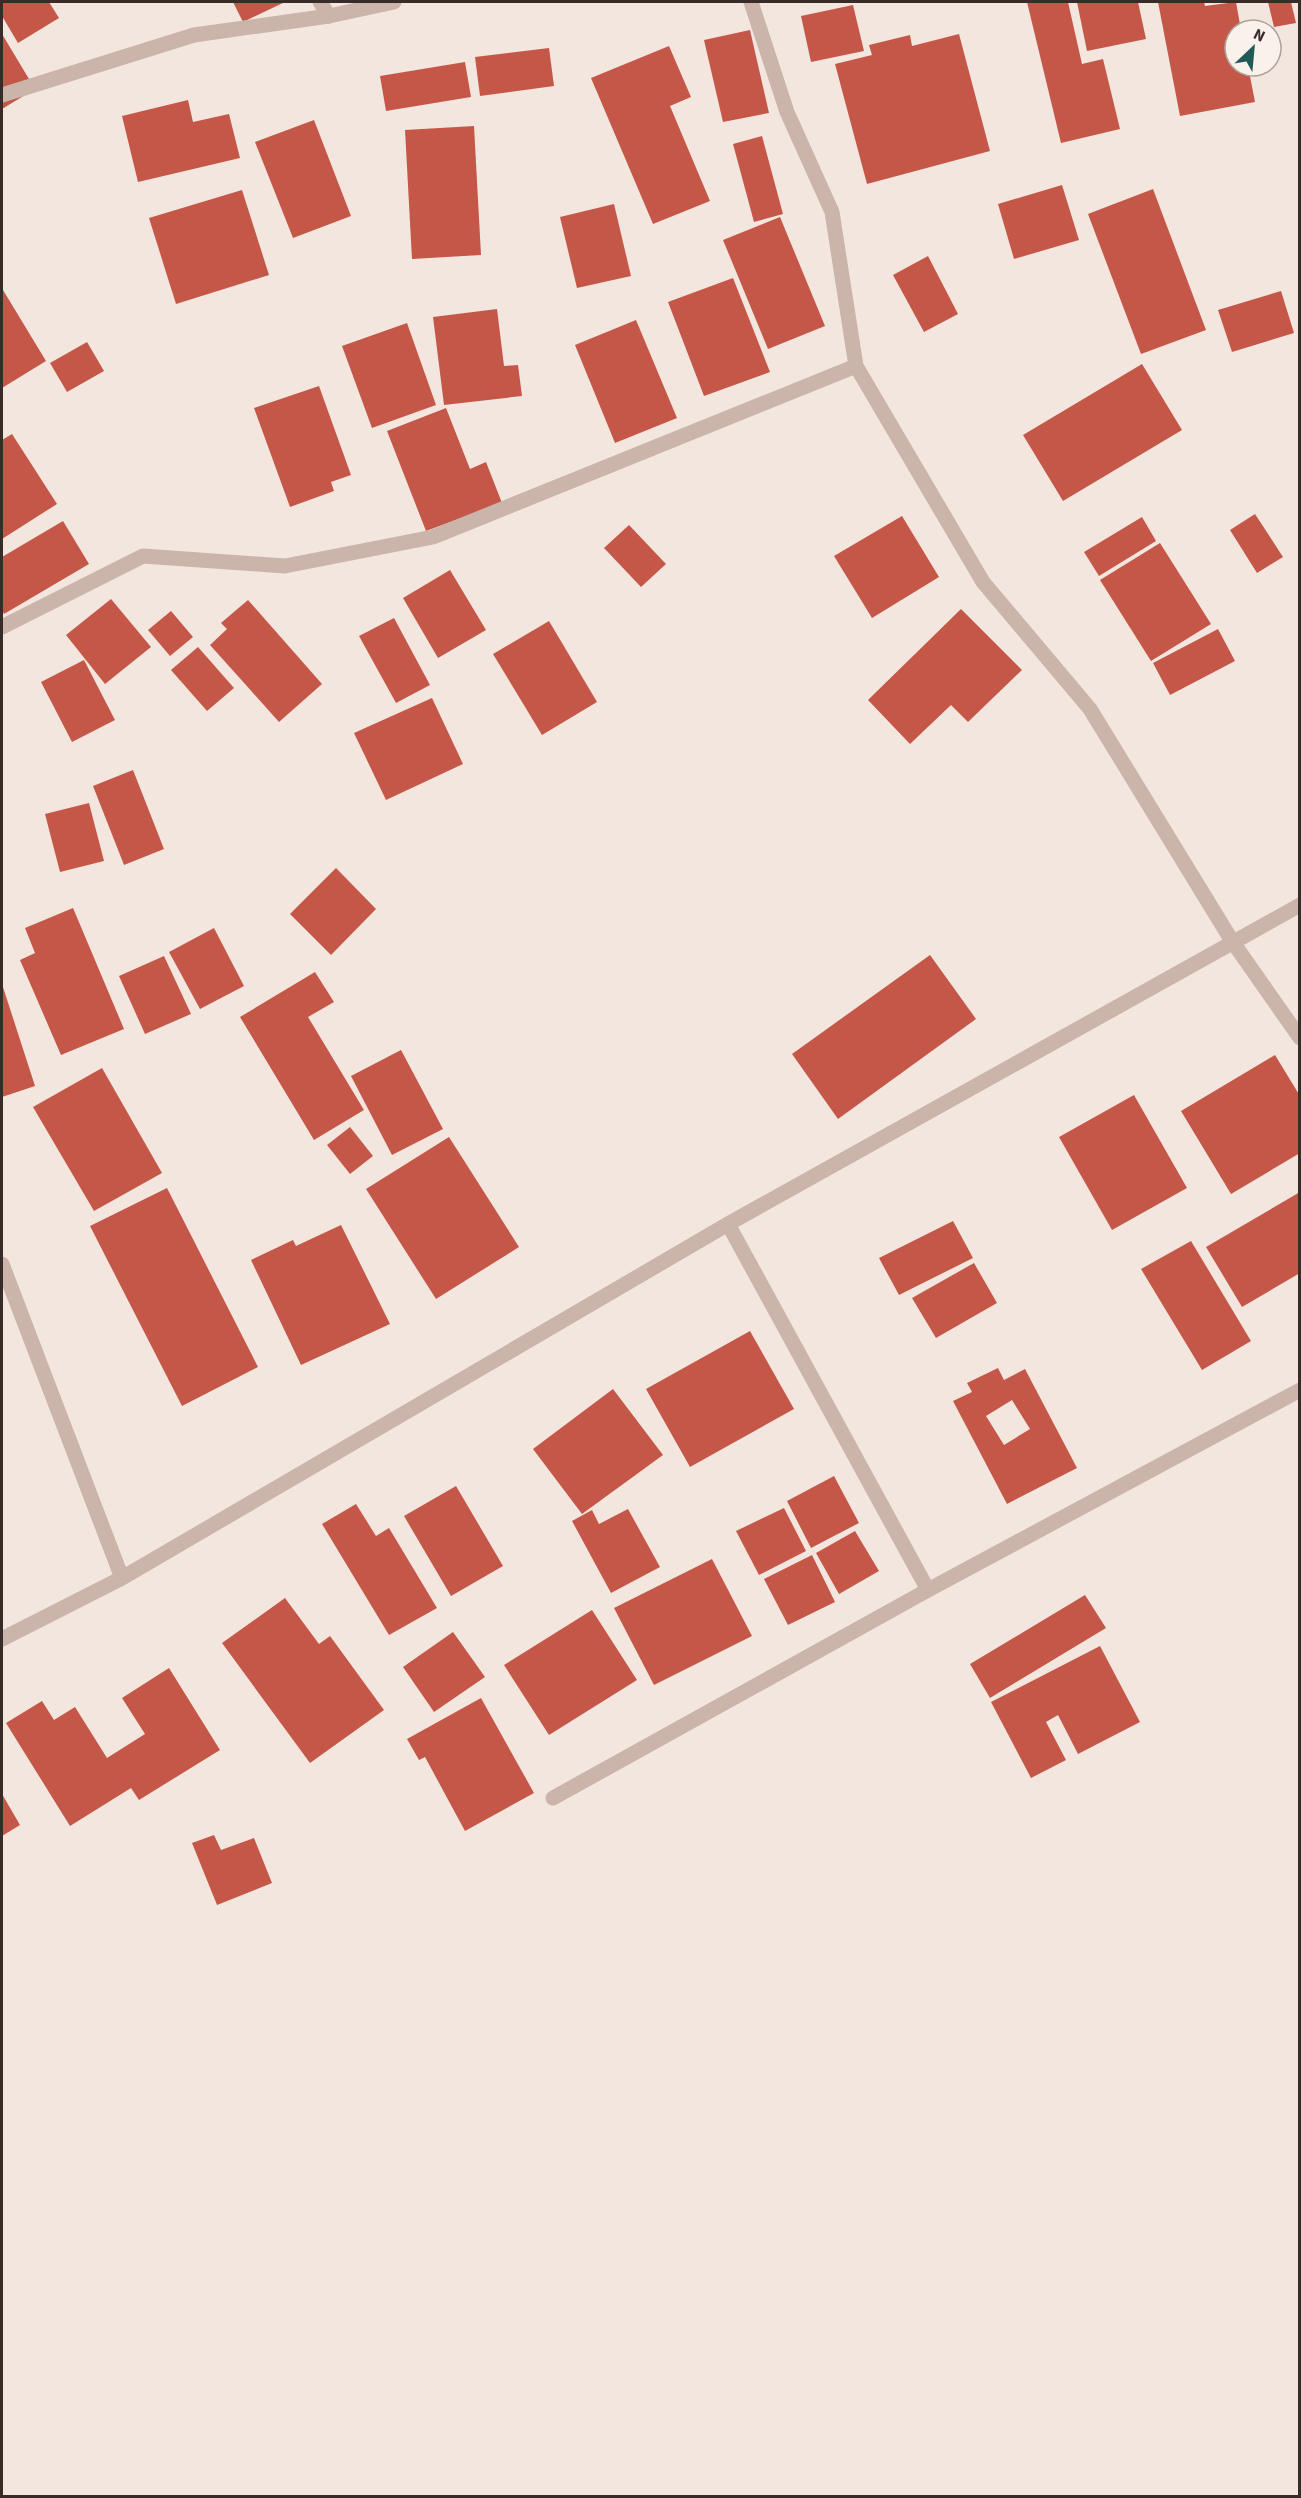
<svg xmlns="http://www.w3.org/2000/svg" width="1301" height="2498" font-family="'Source Sans 3',sans-serif">
	<style>
		.building { fill: #c55749; fill-rule: evenodd }
		.lines { fill: none; stroke-linecap: round; stroke-linejoin: round }
		.service { stroke: #cbb4aa; stroke-width: 15 }
		.minor { stroke: #cbb4aa; stroke-width: 15 }
	</style>
	<rect width="100%" height="100%" fill="#f3e6de"/>
	<g class="building">
		<path d="M2,2H49L59,18L18,43L2,16Z"/>
		<path d="M233,2H285L243,22Z"/>
		<path d="M1027,2H1068L1082,64L1103,59L1120,129L1061,143Z"/>
		<path d="M1077,2H1138L1146,39L1087,51Z"/>
		<path d="M1158,2H1204L1205,6L1236,2L1241,30H1235V66H1248L1255,102L1180,116Z"/>
		<path d="M1268,2H1291L1296,23L1274,27Z"/>
		<path d="M853,5L864,51L811,62L801,16Z"/>
		<path d="M750,30L769,113L723,122L704,40Z"/>
		<path d="M2,34L35,89L2,109Z"/>
		<path d="M959,34L990,151L867,184L835,64L872,55L869,45L910,35L912,46Z"/>
		<path d="M669,46L691,97L670,106L710,201L653,224L591,78Z"/>
		<path d="M549,48L554,86L480,96L475,57Z"/>
		<path d="M465,62L471,97L386,111L380,76Z"/>
		<path d="M188,100L193,122L229,114L240,158L138,182L122,116Z"/>
		<path d="M314,120L351,216L293,238L255,142Z"/>
		<path d="M474,126L481,255L412,259L405,130Z"/>
		<path d="M762,136L783,214L754,222L733,144Z"/>
		<path d="M1062,185L1079,240L1014,259L998,204Z"/>
		<path d="M1153,189L1206,330L1141,354L1088,214Z"/>
		<path d="M242,190L269,275L176,304L149,218Z"/>
		<path d="M614,204L631,276L577,288L560,217Z"/>
		<path d="M780,217L825,326L768,349L723,240Z"/>
		<path d="M928,256L958,314L924,332L893,275Z"/>
		<path d="M733,278L770,372L704,396L668,302Z"/>
		<path d="M3,290L46,361L2,388V291Z"/>
		<path d="M1281,291L1294,333L1232,352L1218,310Z"/>
		<path d="M497,309L504,366L518,365L522,396L444,405L433,317Z"/>
		<path d="M636,320L677,418L615,443L575,345Z"/>
		<path d="M407,323L436,405L372,428L342,346Z"/>
		<path d="M87,342L104,371L67,392L50,363Z"/>
		<path d="M1142,364L1182,430L1063,501L1023,435Z"/>
		<path d="M319,386L351,475L331,482L334,491L290,507L254,408Z"/>
		<path d="M446,408L470,469L486,462L502,503L426,531L387,431Z"/>
		<path d="M12,434L57,504L2,539V440Z"/>
		<path d="M1255,514L1283,557L1257,573L1230,530Z"/>
		<path d="M902,516L939,577L872,618L834,556Z"/>
		<path d="M1142,517L1156,541L1099,576L1084,552Z"/>
		<path d="M63,521L89,564L4,614L2,610V557Z"/>
		<path d="M629,525L666,564L641,587L604,548Z"/>
		<path d="M1160,543L1211,624L1151,661L1100,580Z"/>
		<path d="M450,570L486,630L438,658L403,598Z"/>
		<path d="M111,599L151,647L105,684L66,635Z"/>
		<path d="M248,600L322,684L279,722L210,645L227,629L221,623Z"/>
		<path d="M961,609L1022,670L968,722L951,705L910,744L868,700Z"/>
		<path d="M171,611L193,637L170,656L148,630Z"/>
		<path d="M394,618L430,685L396,703L359,636Z"/>
		<path d="M549,621L597,702L542,735L493,654Z"/>
		<path d="M1218,629L1235,661L1170,695L1153,663Z"/>
		<path d="M198,647L234,688L207,711L171,670Z"/>
		<path d="M84,660L115,720L72,742L41,682Z"/>
		<path d="M432,698L463,764L386,800L354,733Z"/>
		<path d="M133,770L164,849L124,865L93,786Z"/>
		<path d="M89,803L104,861L60,872L45,814Z"/>
		<path d="M336,868L376,909L331,955L290,914Z"/>
		<path d="M73,908L124,1029L61,1055L20,960L35,953L25,928Z"/>
		<path d="M214,928L244,986L200,1009L169,952Z"/>
		<path d="M930,955L976,1019L838,1119L792,1054Z"/>
		<path d="M164,956L191,1014L145,1034L119,976Z"/>
		<path d="M315,972L334,1002L308,1017L364,1110L314,1140L240,1017Z"/>
		<path d="M2,984L35,1086L2,1097Z"/>
		<path d="M401,1050L443,1129L392,1155L351,1076Z"/>
		<path d="M1275,1055L1300,1096V1153L1231,1194L1181,1111Z"/>
		<path d="M102,1068L162,1173L94,1211L33,1107Z"/>
		<path d="M1134,1095L1187,1188L1112,1230L1059,1137Z"/>
		<path d="M350,1127L373,1156L350,1174L327,1145Z"/>
		<path d="M449,1137L519,1247L436,1299L366,1189Z"/>
		<path d="M167,1188L258,1367L182,1406L90,1226Z"/>
		<path d="M1300,1192V1273L1242,1307L1206,1247Z"/>
		<path d="M953,1221L973,1258L899,1295L879,1258Z"/>
		<path d="M341,1225L390,1324L301,1365L251,1260L293,1240L296,1246Z"/>
		<path d="M1191,1241L1251,1341L1202,1370L1141,1269Z"/>
		<path d="M974,1263L997,1303L936,1338L912,1298Z"/>
		<path d="M750,1331L794,1409L690,1467L646,1389Z"/>
		<path d="M998,1368L1004,1380L1025,1369L1077,1468L1007,1504L953,1401L972,1392L967,1383ZM1012,1400L1030,1429L1004,1445L986,1416Z"/>
		<path d="M613,1389L663,1455L582,1514L533,1449Z"/>
		<path d="M834,1476L859,1523L811,1548L787,1501Z"/>
		<path d="M456,1486L503,1566L451,1596L404,1516Z"/>
		<path d="M356,1504L376,1536L389,1528L437,1608L389,1635L322,1524Z"/>
		<path d="M784,1508L806,1551L759,1575L736,1531Z"/>
		<path d="M628,1509L660,1567L611,1593L572,1521L592,1510L599,1524Z"/>
		<path d="M855,1531L879,1571L839,1594L816,1553Z"/>
		<path d="M812,1555L835,1602L788,1625L764,1579Z"/>
		<path d="M712,1559L752,1636L654,1685L614,1608Z"/>
		<path d="M1085,1595L1106,1628L990,1698L970,1664Z"/>
		<path d="M285,1598L319,1644L330,1636L384,1710L310,1763L222,1643Z"/>
		<path d="M592,1610L637,1680L549,1735L504,1665Z"/>
		<path d="M453,1632L485,1677L434,1712L403,1667Z"/>
		<path d="M1100,1646L1140,1722L1078,1754L1058,1715L1046,1722L1066,1760L1031,1778L991,1702Z"/>
		<path d="M169,1668L220,1750L139,1800L131,1788L70,1826L6,1723L42,1701L54,1720L75,1707L107,1758L145,1734L122,1698Z"/>
		<path d="M481,1698L534,1793L465,1831L425,1757L419,1760L407,1739Z"/>
		<path d="M2,1794L20,1825L2,1836Z"/>
		<path d="M214,1835L221,1850L254,1838L272,1883L217,1905L192,1843Z"/>
	</g>
	<g class="lines">
		<path class="service" d="M2,1264L122,1578"/>
		<g class="minor">
			<path d="M320,2L329,16"/>
			<path d="M751,2L787,112L832,212L856,366L983,582L1090,709L1232,941L1300,1038"/>
			<path d="M2,95L194,35L329,16L394,2"/>
			<path d="M2,627L143,556L285,566L433,537L856,366"/>
			<path d="M728,1224L928,1590"/>
			<path d="M2,1639L122,1578L728,1224L1300,905"/>
			<path d="M553,1798L928,1590L1300,1390"/>
		</g>
	</g>
	<rect width="1301" height="2498" fill="none" stroke="#382c29" stroke-width="6"/>
	<g transform="translate(1253 48) rotate(26)"><circle r="28" fill="#faf1eb" stroke="#aca29d" stroke-width="1.5"/>
	<path d="M0-4.5L10 22L0 15L-10 22Z" fill="#1f5a56"/>
	<text y="-9" font-size="16" font-weight="bold" text-anchor="middle" fill="#382c29">N</text>
	</g>
</svg>
